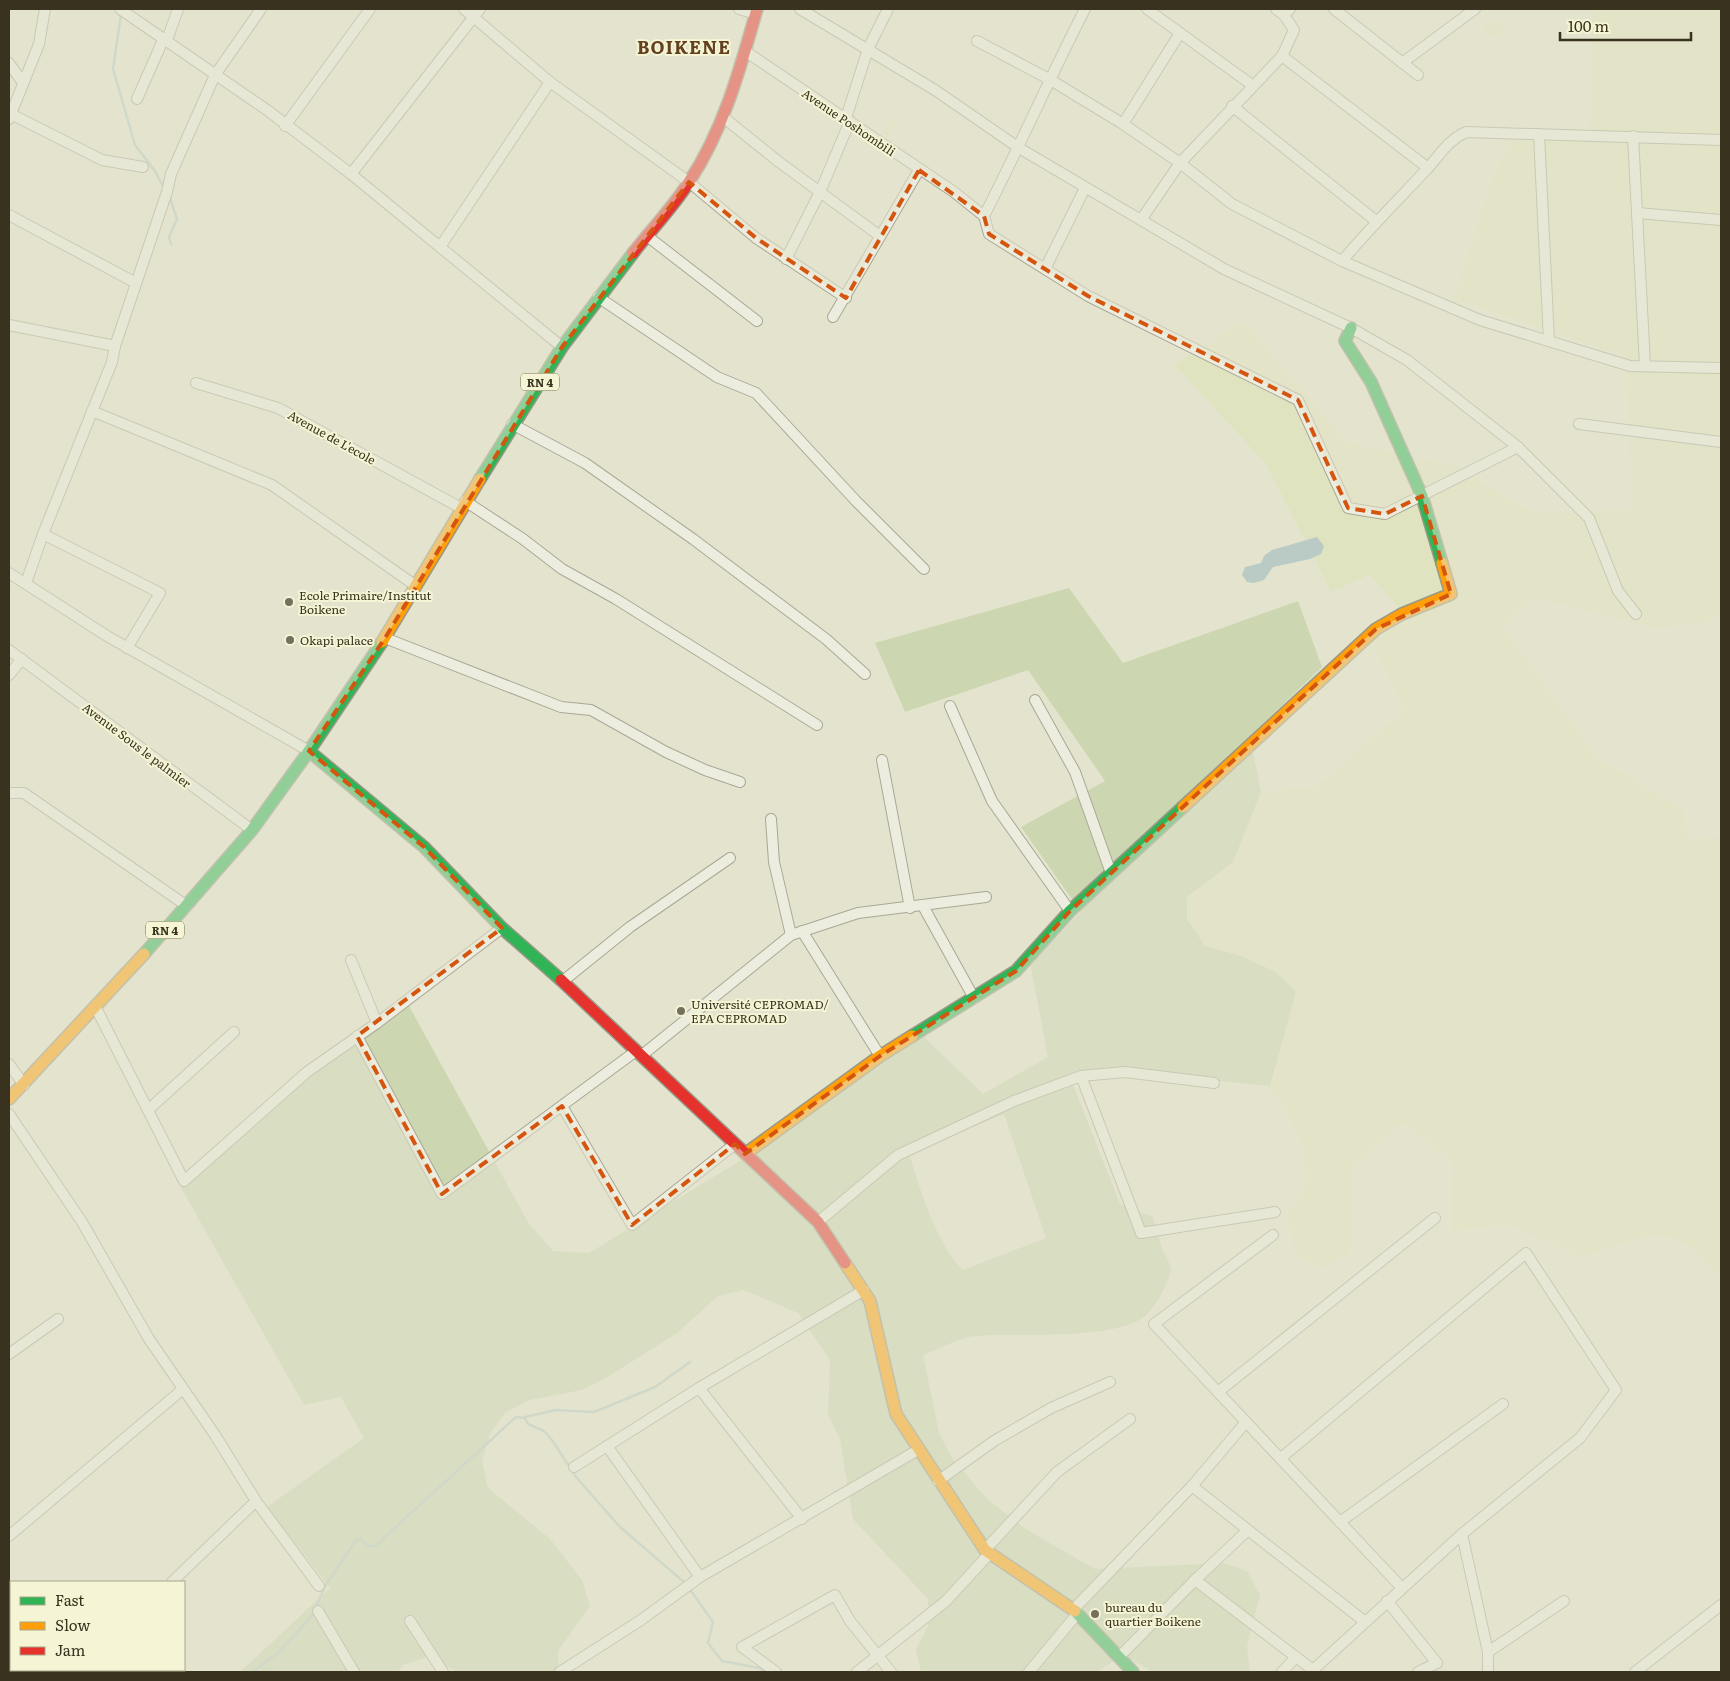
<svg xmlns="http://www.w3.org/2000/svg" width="1730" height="1681" font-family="Literata,serif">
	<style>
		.farmland { fill: #e0e3bf }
		.green { fill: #ccd6b1; fill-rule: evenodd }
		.water { fill: #b9cbc4 }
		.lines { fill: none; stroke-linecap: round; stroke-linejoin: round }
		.stream { stroke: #b9cbc4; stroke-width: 2.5 }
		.street-casing { stroke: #a9a896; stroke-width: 12 }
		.fast-casing { stroke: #999786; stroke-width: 14 }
		.slow-casing { stroke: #999786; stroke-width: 14 }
		.jam-casing { stroke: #999786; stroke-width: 14 }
		.street { stroke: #ececdf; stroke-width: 10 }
		.fast { stroke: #30b455; stroke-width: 11 }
		.slow { stroke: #ff9f0a; stroke-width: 11 }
		.jam { stroke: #e5322d; stroke-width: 11 }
		.marked { fill: none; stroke: #d6550e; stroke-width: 4; stroke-dasharray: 10 6; stroke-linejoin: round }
		.poi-dot { fill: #74705c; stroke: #f5f4d4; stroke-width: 2 }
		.labels { text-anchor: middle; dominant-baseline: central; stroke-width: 4; stroke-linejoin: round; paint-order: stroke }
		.shield { fill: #f5f4d4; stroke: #716c55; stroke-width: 1 }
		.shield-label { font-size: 11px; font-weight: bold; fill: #38321f }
		.street-label { font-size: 12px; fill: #38321f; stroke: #f5f4d4 }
		.poi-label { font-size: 12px; fill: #38321f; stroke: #f5f4d4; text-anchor: start }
		.district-label { font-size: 18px; font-weight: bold; letter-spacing: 1px; fill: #63401f; stroke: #f5f4d4 }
	</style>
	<rect width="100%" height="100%" fill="#e4e4ce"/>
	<g class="farmland">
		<path d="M1592,9H1721V614L1704,623L1652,628L1533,597L1504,627L1596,757L1684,810L1688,840L1718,837L1721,833V1281L1688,1245L1663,1235L1634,1239L1582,1258L1508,1224L1452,1231L1453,1162L1402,1122L1351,1169L1354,1226L1348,1255L1321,1268L1295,1256L1288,1212L1307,1185L1303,1144L1270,1086L1296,992L1241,956L1205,947L1187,919V897L1233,862L1261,792L1316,787L1404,710L1371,640L1410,620L1370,575L1331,591L1266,464L1175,365L1243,321L1347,442L1457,467L1532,513L1632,510L1625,356L1454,299L1489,188L1512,134L1589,141Z"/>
		<path d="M1501,20L1505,32L1486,38L1482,25Z"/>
		<path d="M888,121L902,127L900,131L891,127L887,136L883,134Z"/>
	</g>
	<path class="green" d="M1069,588L1123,663L1298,601L1322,667L1250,736L1261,792L1233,862L1187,897V919L1205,946L1241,956L1276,972L1296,992L1270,1086L1209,1080L1126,1077L1072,1082L1120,1204L1153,1217L1162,1249L1172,1269C1166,1286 1159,1302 1146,1315C1119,1341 1014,1333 977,1336C960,1337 939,1349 923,1355L939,1433L952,1458L986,1498L1027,1530L1095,1569L1224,1563L1247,1571L1260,1595L1247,1646L1250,1672H1153L1123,1655L1097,1672H921L916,1649L928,1626V1599L853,1519L840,1439L828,1415L830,1360L798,1313L744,1290L718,1296L677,1333L606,1378L582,1390L530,1400L506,1412L490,1434L482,1461L488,1488L550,1539L582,1580L590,1606L558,1651L559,1672H457L430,1656L403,1665L398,1672H240L330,1588L267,1507L364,1438L341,1397L304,1405L180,1186L304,1082L409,1006L529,1224L553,1251L589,1253L743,1159L869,1071L924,1037L983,1094L1048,1057L1030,963L1081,912L1021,827L1105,781L1028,670L905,712L875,643ZM1004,1114L1046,1238L963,1270C937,1246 919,1187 909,1153Z"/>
	<path class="water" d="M1317,537L1324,546L1321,554L1310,559L1273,567L1264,580L1254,583L1247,582L1242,575L1245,567L1261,563L1264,556L1272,550Z"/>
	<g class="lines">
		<g class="stream">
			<path d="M121,14L113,69L135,145L155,171L164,188"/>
			<path d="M169,195L177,219L169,237L171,244"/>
			<path d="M525,1417L556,1410L594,1412L655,1387L690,1362"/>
			<path d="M689,1588L713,1622L708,1643L722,1661L759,1668L765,1672"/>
			<path d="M253,1672L279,1652L312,1616L325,1586L357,1539H360L369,1546H375L516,1417L525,1418L528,1424L544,1431L552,1440L576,1477L620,1527L684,1582"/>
		</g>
		<defs>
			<g id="street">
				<path d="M120,9L267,110L351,174L562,347"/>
				<path d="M464,9L550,82L689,182L756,238L846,298"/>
				<path d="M739,9L756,14"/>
				<path d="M800,9L935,90L1019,148L1224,269L1351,328L1407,360L1518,447L1589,518L1618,591L1636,614"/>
				<path d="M1147,9L1252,85"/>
				<path d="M1276,9L1284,15"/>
				<path d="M1334,9L1418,75"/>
				<path d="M167,40L178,9"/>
				<path d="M977,41L1049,79L1123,124L1180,163L1232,204L1342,261L1480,320L1630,366L1721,368"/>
				<path d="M745,51L954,192L984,216L989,234L1088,296L1298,400L1348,508L1385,514L1518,447"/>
				<path d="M1282,56L1428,168"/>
				<path d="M9,63L23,83"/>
				<path d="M1402,63L1475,9"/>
				<path d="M137,99L164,38"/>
				<path d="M1232,106L1376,221"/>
				<path d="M11,114L102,160L143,167"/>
				<path d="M723,117L779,162L880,236"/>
				<path d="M846,118L868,49L888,9"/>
				<path d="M9,119L39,44L45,9"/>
				<path d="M1123,124L1180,33"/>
				<path d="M285,126L370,9"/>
				<path d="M1539,134L1549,341"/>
				<path d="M1633,136L1645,366"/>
				<path d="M351,174L480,9"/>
				<path d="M1637,213L1721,220"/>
				<path d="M9,215L136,283"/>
				<path d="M984,216C1019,148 1050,77 1085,9"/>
				<path d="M1141,220L1180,163L1282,56L1294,30L1284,15L1290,9"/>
				<path d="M647,236L757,321"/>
				<path d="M440,247L550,82"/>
				<path d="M786,259L820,192L850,121"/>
				<path d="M1342,261C1369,229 1398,200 1427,169C1440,155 1448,140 1466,132L1721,140"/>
				<path d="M1045,269L1085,188"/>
				<path d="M598,297L717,377L756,393L856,501L924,569"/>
				<path d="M833,317L919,170"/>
				<path d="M9,325L115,346"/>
				<path d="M196,383L278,408L461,508"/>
				<path d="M92,411L272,485L416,586"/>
				<path d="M512,424L585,463L693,539L826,639L865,674"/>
				<path d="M1579,424L1721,442"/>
				<path d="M465,501L523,539L562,569L616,599L817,725"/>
				<path d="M43,534L160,593L127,648"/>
				<path d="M9,573L107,636L309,751"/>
				<path d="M26,583L43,534L112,362L115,346L167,192L171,174L215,75L261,9"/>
				<path d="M385,638L561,707L591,710L666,752L705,770L740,782"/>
				<path d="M9,650L252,830"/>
				<path d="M9,675L22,659"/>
				<path d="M1035,700L1075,772L1111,873"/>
				<path d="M950,706L992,801L1070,911"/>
				<path d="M882,760L910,908"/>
				<path d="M9,793H24L187,906"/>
				<path d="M771,819L774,862L791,935"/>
				<path d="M923,906L974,998"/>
				<path d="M802,931L880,1056"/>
				<path d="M351,960L377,1023"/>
				<path d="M563,981L630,927L730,858"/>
				<path d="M96,1008L184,1181L307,1072L377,1023L502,928"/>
				<path d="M357,1036L442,1194L636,1051"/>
				<path d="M641,1056L791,935L858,913L986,897"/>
				<path d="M9,1064L24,1085"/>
				<path d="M1081,1076L1141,1233L1275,1212"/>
				<path d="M562,1106L632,1225L735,1144"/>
				<path d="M148,1110L234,1032"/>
				<path d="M9,1114L82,1222L149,1339L215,1435L256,1501L319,1586"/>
				<path d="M818,1222L898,1155L1014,1101L1081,1076L1125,1072L1214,1083"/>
				<path d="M1273,1235L1154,1324L1402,1588"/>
				<path d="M9,1354L58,1319"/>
				<path d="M699,1388L802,1519"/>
				<path d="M1218,1392L1435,1218"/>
				<path d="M607,1446L700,1577"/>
				<path d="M574,1467L699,1388L864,1290"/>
				<path d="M938,1481L994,1441L1051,1408L1110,1382"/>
				<path d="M1192,1486L1364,1621"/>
				<path d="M1340,1522L1503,1404"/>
				<path d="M1462,1534L1488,1652V1672"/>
				<path d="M9,1536L183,1389"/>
				<path d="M985,1550L1057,1472L1130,1419"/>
				<path d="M1195,1580L1313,1670L1462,1534L1580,1438L1616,1390L1526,1253L1281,1458"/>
				<path d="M172,1582L256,1501"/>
				<path d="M1387,1601L1437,1663L1418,1672"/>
				<path d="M1073,1610L1192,1486L1246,1422"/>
				<path d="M318,1611L354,1672"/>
				<path d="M410,1621L443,1672"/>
				<path d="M1488,1652L1564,1601"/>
				<path d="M1119,1657L1195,1580L1248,1530"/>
				<path d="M100,1670L102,1672"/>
				<path d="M78,1672L81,1670"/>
				<path d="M560,1672L641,1620L700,1577L918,1450"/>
				<path d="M776,1672L742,1647L835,1595L850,1621L891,1672"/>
				<path d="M857,1672L946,1601L990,1553"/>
				<path d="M1029,1672L1078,1613"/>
				<path d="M1282,1672L1296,1657"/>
				<path d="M1635,1672L1721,1605"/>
			</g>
			<g id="fast">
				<path d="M1351,328L1345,341L1371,382L1422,496L1442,563"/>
				<path d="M480,479L562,347L633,253"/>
				<path d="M309,751L424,847L502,928L561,980"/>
				<path d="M144,954L252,830L309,751L382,642"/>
				<path d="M912,1036L1016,971L1070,911L1183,807"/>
				<path d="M1075,1611L1133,1672"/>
			</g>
			<g id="slow">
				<path d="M382,642L480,479"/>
				<path d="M1183,807L1376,629L1402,614L1451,594L1442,563"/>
				<path d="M9,1099L144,954"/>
				<path d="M745,1154L880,1056L912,1036"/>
				<path d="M845,1263L870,1301L896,1414L985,1550L1075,1611"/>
			</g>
			<g id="jam">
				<path d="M633,253C651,230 673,207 689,182C724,129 740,69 757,9"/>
				<path d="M561,980L818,1222L845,1263"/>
			</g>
		</defs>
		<use href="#street" class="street-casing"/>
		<use href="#fast" class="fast-casing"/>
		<use href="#slow" class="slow-casing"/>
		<use href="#jam" class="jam-casing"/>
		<use href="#street" class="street"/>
		<use href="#fast" class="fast"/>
		<use href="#slow" class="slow"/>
		<use href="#jam" class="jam"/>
	</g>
	<path d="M0 0H1730V1681H0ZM919,170L984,216L989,234L1088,296L1298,400L1348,508L1385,514L1422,496L1451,594L1376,629L1070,911L1016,971L880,1056L745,1154L735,1144L632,1225L562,1106L442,1194L357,1036L502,928L424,847L309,751L385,638L562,347L689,182L756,238L846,298Z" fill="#e4e4ce" fill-opacity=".55" fill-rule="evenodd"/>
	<path class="marked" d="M919,170L984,216L989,234L1088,296L1298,400L1348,508L1385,514L1422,496L1451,594L1376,629L1070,911L1016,971L880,1056L745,1154L735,1144L632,1225L562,1106L442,1194L357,1036L502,928L424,847L309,751L385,638L562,347L689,182L756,238L846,298Z"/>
	<g class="poi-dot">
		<circle cx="289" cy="602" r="5"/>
		<circle cx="290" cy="640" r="5"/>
		<circle cx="681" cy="1011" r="5"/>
		<circle cx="1095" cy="1614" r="5"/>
	</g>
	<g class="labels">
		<g class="shield">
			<rect x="521" y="373.5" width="38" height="17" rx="4"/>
			<rect x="146" y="921.5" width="38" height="17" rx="4"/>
		</g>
		<g class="shield-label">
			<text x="540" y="382">RN 4</text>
			<text x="165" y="930">RN 4</text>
		</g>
		<g class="street-label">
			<text transform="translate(849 122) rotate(34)">Avenue Poshombili</text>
			<text transform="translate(332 437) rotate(29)">Avenue de L'ecole</text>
			<text transform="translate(137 745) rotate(37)">Avenue Sous le palmier</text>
		</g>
		<g class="poi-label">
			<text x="299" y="595">Ecole Primaire/Institut<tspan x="299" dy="14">Boikene</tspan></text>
			<text x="300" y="640">Okapi palace</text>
			<text x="691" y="1004">Université CEPROMAD/<tspan x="691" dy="14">EPA CEPROMAD</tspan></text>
			<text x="1105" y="1607">bureau du<tspan x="1105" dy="14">quartier Boikene</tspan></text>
		</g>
		<g class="district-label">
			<text x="684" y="46">BOIKENE</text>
		</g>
	</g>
	<rect width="1730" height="1681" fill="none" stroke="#38321f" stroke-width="20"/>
	<rect x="10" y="1581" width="175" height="90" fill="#f5f4d4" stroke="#a9a68c"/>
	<rect x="20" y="1597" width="25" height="8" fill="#30b455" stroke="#a9a68c"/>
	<text x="55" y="1606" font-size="15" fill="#38321f">Fast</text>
	<rect x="20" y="1622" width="25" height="8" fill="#ff9f0a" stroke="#a9a68c"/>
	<text x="55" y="1631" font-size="15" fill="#38321f">Slow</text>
	<rect x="20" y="1647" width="25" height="8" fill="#e5322d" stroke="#a9a68c"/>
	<text x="55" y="1656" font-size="15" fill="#38321f">Jam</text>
	<path d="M1560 32v8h131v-8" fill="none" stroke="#38321f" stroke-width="2.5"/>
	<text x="1568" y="32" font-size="15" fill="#38321f" stroke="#f5f4d4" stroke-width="4" paint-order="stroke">100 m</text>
</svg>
